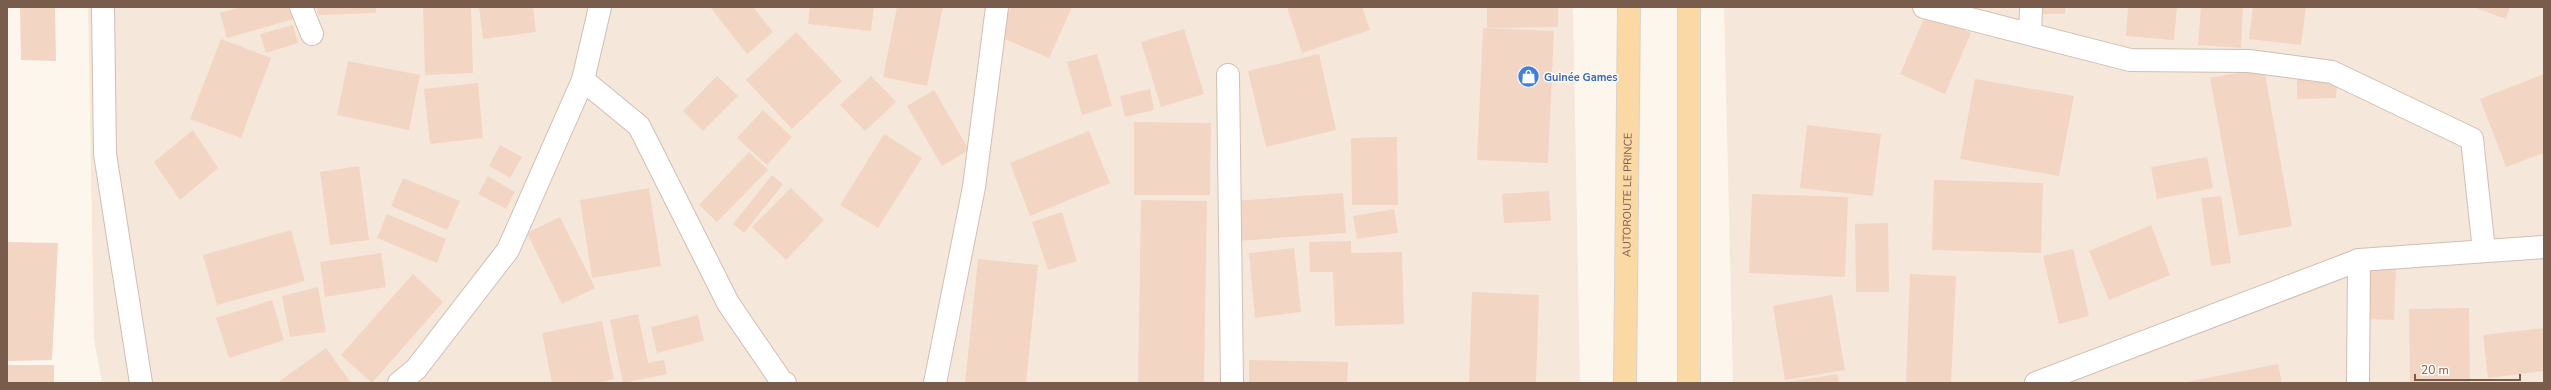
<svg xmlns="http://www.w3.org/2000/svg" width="2551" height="390" font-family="'Nunito Sans',sans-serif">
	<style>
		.residential { fill: #f5e8da }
		.building { fill: #f3d5c3 }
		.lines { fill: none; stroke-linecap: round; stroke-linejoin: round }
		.minor-casing { stroke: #d1beb0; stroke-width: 24 }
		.primary-casing { stroke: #dad1cd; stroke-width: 24 }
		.minor { stroke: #fff; stroke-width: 22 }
		.primary { stroke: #fbd9a5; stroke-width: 22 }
		.labels { text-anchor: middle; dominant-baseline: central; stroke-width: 3; stroke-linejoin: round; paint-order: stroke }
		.shop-label { font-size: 11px; font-weight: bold; fill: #366cbe; stroke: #fffaf3; text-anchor: start }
		.street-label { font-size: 11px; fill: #7a5c4d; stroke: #fffaf3 }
	</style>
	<rect width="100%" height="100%" fill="#fdf6ec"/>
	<g class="residential">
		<path d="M88,7H1573L1580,383H102L94,340Z"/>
		<path d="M1724,7H2544V383H1733Z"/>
	</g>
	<g class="building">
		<path d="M20,7H55L56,61L21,60Z"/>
		<path d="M240,7H291L294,19L227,38L220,13Z"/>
		<path d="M317,7H376V13L318,15Z"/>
		<path d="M423,7H471L473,73L425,75Z"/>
		<path d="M479,7H533L536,32L483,39Z"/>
		<path d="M710,7H753L773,32L747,54Z"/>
		<path d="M810,7H874L871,31L808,24Z"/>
		<path d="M897,7H943L927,86L883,77Z"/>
		<path d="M1011,7H1072L1049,58L998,36Z"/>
		<path d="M1287,7H1362L1370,30L1302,53Z"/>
		<path d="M1487,7H1558V27L1487,28Z"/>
		<rect x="2037" y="7" width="28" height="7"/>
		<path d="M2128,7H2177L2174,40L2126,36Z"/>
		<path d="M2201,7H2243L2241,48L2198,45Z"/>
		<path d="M2253,7H2306L2301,45L2249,39Z"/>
		<path d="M2474,7H2510L2506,19Z"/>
		<path d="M1926,14L1971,33L1945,94L1900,74Z"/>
		<path d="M293,25L298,43L266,53L260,34Z"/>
		<path d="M1483,28L1554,31L1548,163L1477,160Z"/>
		<path d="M1184,29L1204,94L1161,107L1141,42Z"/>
		<path d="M796,32L842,81L792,129L746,80Z"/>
		<path d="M221,39L271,58L241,138L190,119Z"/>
		<path d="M1097,54L1112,106L1082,115L1067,62Z"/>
		<path d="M1319,54L1336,130L1266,147L1248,71Z"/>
		<path d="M348,61L420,75L409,130L337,115Z"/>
		<path d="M2264,68L2292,226L2239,236L2210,78Z"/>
		<path d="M2544,74V153L2506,167L2480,99Z"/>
		<path d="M717,76L738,96L703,131L683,111Z"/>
		<path d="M871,76L896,102L865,131L840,105Z"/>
		<path d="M2297,77H2337L2336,98L2297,99Z"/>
		<path d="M1975,79L2074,96L2059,176L1960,159Z"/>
		<path d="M478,83L483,138L430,144L424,89Z"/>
		<path d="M1150,89L1154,110L1125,117L1120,96Z"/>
		<path d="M934,90L969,150L942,166L907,106Z"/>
		<path d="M763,110L792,137L767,165L737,138Z"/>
		<path d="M1134,122L1211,123L1210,195H1134Z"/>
		<path d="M1807,125L1881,134L1873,196L1800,188Z"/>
		<path d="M193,130L218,168L180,200L154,162Z"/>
		<path d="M1089,131L1110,183L1030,216L1010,163Z"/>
		<path d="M884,134L922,158L878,228L840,205Z"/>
		<path d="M1397,137L1398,205H1352L1351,138Z"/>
		<path d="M500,145L522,157L510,178L489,166Z"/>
		<path d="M749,152L768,170L717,222L699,205Z"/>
		<path d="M2207,157L2213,188L2157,199L2151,167Z"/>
		<path d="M359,166L369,240L330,245L320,172Z"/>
		<path d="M772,175L783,184L744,233L733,224Z"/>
		<path d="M488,176L515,192L506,209L478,194Z"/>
		<path d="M403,178L460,201L447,230L391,206Z"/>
		<path d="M1934,180L2043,183L2041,253L1932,250Z"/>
		<path d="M649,188L661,266L592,278L580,200Z"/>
		<path d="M791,188L824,220L786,260L752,227Z"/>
		<path d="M1549,191L1551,221L1504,223L1502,194Z"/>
		<path d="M1343,193L1346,233L1237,241L1234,201Z"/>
		<path d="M1752,194L1848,197L1845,277L1749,273Z"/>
		<path d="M2221,196L2231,263L2211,266L2201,198Z"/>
		<path d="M1141,200L1207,201L1204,383H1138Z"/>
		<path d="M1394,209L1398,233L1357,239L1353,216Z"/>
		<path d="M1062,212L1077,261L1048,270L1032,222Z"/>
		<path d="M387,214L446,239L437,263L377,238Z"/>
		<path d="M560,217L595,288L562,304L527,233Z"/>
		<path d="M1888,223L1889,292H1856L1855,224Z"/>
		<path d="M2151,225L2170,275L2109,300L2089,251Z"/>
		<path d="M291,230L305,281L217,305L203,255Z"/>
		<path d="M1351,241V253L1402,252L1404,324L1335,326L1333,272H1310L1309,242Z"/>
		<path d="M7,242L58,243L52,360L7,361Z"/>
		<path d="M1294,248L1301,312L1255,318L1249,253Z"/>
		<path d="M2073,249L2089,316L2059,324L2043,256Z"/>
		<path d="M381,253L386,287L325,297L320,262Z"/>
		<path d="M978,259L1038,265L1026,383H965Z"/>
		<path d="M2369,268L2396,269L2394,320L2367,319Z"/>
		<path d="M413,274L443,302L372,383L341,355Z"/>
		<path d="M1910,274L1956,276L1951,383L1906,382Z"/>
		<path d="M318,287L326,332L290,337L282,296Z"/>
		<path d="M1472,292L1539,295L1536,383H1469Z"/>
		<path d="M1832,295L1845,370L1785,380L1773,306Z"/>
		<path d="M272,300L284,340L229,358L216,318Z"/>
		<path d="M2469,308L2470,383H2410L2409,309Z"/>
		<path d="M638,314L648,363L664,360L667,374L623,383L610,320Z"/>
		<path d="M698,315L704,341L657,353L651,327Z"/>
		<path d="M602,321L614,379L597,383H552L542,333Z"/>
		<path d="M2544,328V371L2488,378L2483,335Z"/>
		<path d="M326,348L351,383H277Z"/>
		<path d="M1249,360L1348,362L1347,383H1249Z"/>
		<path d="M2278,364L2282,383H2187V382Z"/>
		<rect x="7" y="365" width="47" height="18"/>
		<path d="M1838,374L1839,383H1788V382Z"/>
	</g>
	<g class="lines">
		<defs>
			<g id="minor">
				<path d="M103,7L105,154L141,383"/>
				<path d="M301,7L312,34"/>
				<path d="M1924,7L2130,60L2249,61L2332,72L2472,139L2484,251"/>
				<path d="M2030,34L2031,7"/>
				<path d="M1228,75L1232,383"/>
				<path d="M583,80L600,7"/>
				<path d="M399,383L416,369L508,250L583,80L639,126L728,303L782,382L785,383"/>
				<path d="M935,383L974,187L997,7"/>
				<path d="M2036,383L2359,260L2544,247"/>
				<path d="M2358,383L2359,260"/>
			</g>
			<g id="primary">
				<path id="s1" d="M1625,383L1629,7"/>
				<path d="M1689,383V7"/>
			</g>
		</defs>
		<use href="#minor" class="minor-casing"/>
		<use href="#primary" class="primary-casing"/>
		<use href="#minor" class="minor"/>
		<use href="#primary" class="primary"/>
	</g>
	<defs>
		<symbol id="shop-disc" viewBox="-11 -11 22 22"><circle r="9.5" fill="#3f7fe0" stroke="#fffaf3"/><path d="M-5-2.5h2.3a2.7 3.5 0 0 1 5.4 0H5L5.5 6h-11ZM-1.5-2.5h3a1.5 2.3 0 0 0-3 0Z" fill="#fff"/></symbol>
	</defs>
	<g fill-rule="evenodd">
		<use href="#shop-disc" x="1516" y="64" width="25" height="25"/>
	</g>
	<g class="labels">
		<g class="shop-label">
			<text x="1544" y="77">Guinée Games</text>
		</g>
		<g class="street-label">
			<text stroke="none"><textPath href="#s1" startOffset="188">AUTOROUTE LE PRINCE</textPath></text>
		</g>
	</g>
	<rect width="2551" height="390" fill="none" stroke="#7a5c4d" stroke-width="16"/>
	<path d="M2415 374v6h105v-6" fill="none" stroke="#7a5c4d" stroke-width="2"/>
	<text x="2421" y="374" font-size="12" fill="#7a5c4d" stroke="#fffaf3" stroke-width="3" paint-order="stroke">20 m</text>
</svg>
